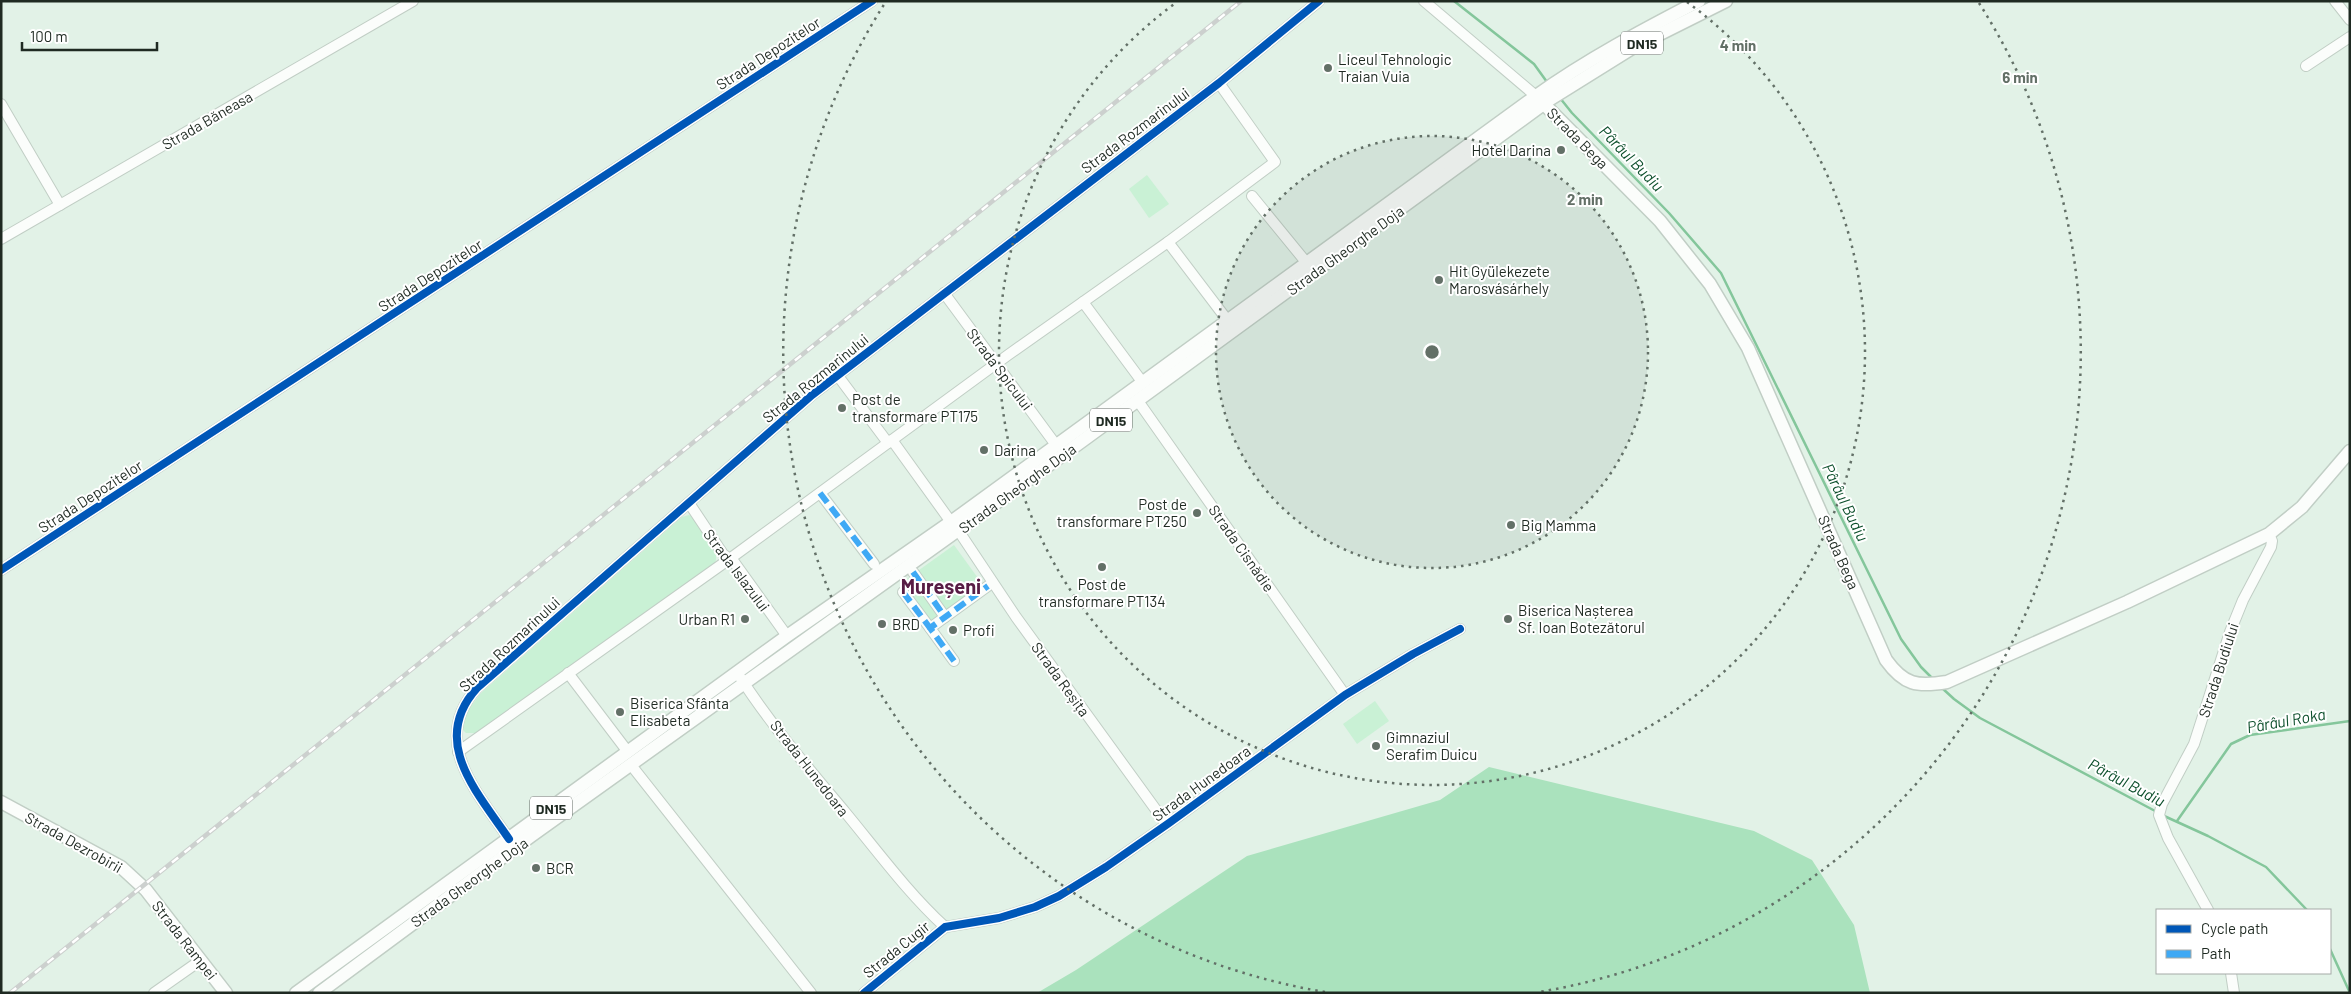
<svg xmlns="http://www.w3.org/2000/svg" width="2351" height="994" font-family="Barlow,sans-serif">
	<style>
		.green { fill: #c9f1d5 }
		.forest { fill: #aae2bd }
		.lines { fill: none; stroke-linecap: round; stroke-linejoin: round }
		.stream { stroke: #84c69b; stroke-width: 2.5 }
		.minor-casing { stroke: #c1cec5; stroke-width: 12 }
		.major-casing { stroke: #c1cec5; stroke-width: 15 }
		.minor { stroke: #fbfdfb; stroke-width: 10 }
		.major { stroke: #fbfdfb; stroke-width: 12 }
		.rail-casing { stroke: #ccd0ce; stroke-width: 4.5 }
		.rail { stroke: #fff; stroke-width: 2.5; stroke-dasharray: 8; stroke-linecap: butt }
		.quiet { stroke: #3fa9f5; stroke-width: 6; stroke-dasharray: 12 6; stroke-linecap: butt }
		.cycleway-casing { stroke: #fff; stroke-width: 11 }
		.cycleway { stroke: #0057b8; stroke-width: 8 }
		.ring { fill: none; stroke: #637067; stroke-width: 2.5; stroke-dasharray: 2.5 5 }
		.poi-dot { fill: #637067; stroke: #fff; stroke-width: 2 }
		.labels { text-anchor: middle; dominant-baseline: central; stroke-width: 4; stroke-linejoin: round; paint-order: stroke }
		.shield { fill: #fff; stroke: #626a64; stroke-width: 1 }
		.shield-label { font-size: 14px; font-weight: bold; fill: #1f2a22 }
		.street-label { font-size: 15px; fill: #1f2a22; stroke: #fff }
		.poi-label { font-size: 15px; fill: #1f2a22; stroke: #fff; text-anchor: start }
		.water-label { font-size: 16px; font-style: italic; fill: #0d502c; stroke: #fff }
		.district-label { font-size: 20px; font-weight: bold; fill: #581d45; stroke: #fff }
		.centre { fill: #637067; stroke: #fff; stroke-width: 2.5 }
		.ring-label { font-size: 15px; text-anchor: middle; font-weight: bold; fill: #637067; stroke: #fff; stroke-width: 4; stroke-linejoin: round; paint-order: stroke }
	</style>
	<rect width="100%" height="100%" fill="#e2f2e7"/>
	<g class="green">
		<path d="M1147,175L1169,204L1149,218L1129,189Z"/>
		<path d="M689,515L693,517C701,529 723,550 714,565L476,733H466L463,730L465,714L481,693L682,517Z"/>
		<path d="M954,545L983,585L931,624L901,583Z"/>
		<path d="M1375,701L1389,721L1357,744L1343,724Z"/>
	</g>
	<path class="forest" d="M1489,767L1754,831L1812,860L1854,925L1870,993H1037L1076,970L1247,856L1440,800Z"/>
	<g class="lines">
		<g class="stream">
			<path d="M1454,1L1534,64L1547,82"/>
			<path d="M1560,98L1572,113L1669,213L1721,273L1901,639L1921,667L1933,679"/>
			<path d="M1942,688L1954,699L1980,718L2157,812"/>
			<path d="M2162,815L2208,836L2266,867L2307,910"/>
			<path d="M2177,821L2231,744L2250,735L2350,721"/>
			<path d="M2330,949L2350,993"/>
		</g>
		<defs>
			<g id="minor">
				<path d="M1424,1L1536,96"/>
				<path d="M2335,1L2350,20"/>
				<path d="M2306,66L2350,37"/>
				<path d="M1,104L60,205"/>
				<path d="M1252,196L1310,267"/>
				<path d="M1,239L413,1"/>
				<path d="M1168,242L1228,321"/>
				<path d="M944,293L1056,445"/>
				<path d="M1083,302L1143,383"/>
				<path d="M838,376L888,443"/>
				<path d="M1138,401L1345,695"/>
				<path d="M892,440L951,522"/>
				<path d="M820,493L874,564"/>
				<path d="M689,503L723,554L734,562L787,636"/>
				<path d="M958,530L1016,617L1167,825"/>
				<path d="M1,570L872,1"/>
				<path d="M913,572L945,617"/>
				<path d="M903,592L930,628"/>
				<path d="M954,661L930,628L988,586"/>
				<path d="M568,673L628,752"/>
				<path d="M740,677C771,725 809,769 845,812C878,852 908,893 945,927"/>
				<path d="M458,752L735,555L1008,355L1168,242L1275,162L1219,83"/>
				<path d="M631,765L811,993"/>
				<path d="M509,839C477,792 429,741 477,688L812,395L1219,83L1319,1"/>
				<path d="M2208,910L2168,838L2159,815L2162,804L2194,744L2230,632L2243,600L2271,547L2272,541L2269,534"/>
				<path d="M2231,973L2234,993"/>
				<path d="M154,993L201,960"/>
				<path d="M864,993L945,927L999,918L1035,907L1059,896L1106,867L1169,823L1345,695L1413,654L1460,629"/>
			</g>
			<g id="major">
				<path d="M1539,99L1660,221L1710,284L1748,348L1886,660C1904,685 1917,687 1947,682L2127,602L2269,534L2302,507L2350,451"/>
				<path d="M1,802L121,867L146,890L226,993"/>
				<path d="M296,993L787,636L951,522L1536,96C1588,59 1643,30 1699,1"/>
				<path d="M319,993L531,836L1067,452L1549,100L1634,47L1726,1"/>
			</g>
		</defs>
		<use href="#minor" class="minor-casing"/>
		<use href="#major" class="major-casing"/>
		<use href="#minor" class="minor"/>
		<use href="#major" class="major"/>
		<defs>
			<path id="rail" d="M10,993L1241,1"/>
		</defs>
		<use href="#rail" class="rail-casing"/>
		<use href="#rail" class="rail"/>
		<g class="quiet">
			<path d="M820,493L874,564"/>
			<path d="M913,572L945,617"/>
			<path d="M903,592L930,628"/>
			<path d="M954,661L930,628L988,586"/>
		</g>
		<defs>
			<g id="cycleway">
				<path d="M1,570L872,1"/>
				<path d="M509,839C477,792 429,741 477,688L812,395L1219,83L1319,1"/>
				<path d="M864,993L945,927L999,918L1035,907L1059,896L1106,867L1169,823L1345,695L1413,654L1460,629"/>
			</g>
		</defs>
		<use href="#cycleway" class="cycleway-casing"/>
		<use href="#cycleway" class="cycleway"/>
	</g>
	<circle cx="1432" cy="352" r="216" fill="#637067" fill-opacity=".12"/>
	<g class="ring">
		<circle cx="1432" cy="352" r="216"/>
		<path d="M1687 2A433 433 0 1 1 1177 2"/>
		<path d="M1325 992A649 649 0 0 1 885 3M1979 3A649 649 0 0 1 1539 992"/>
	</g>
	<g class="poi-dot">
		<circle cx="1328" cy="68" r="5"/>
		<circle cx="1561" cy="150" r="5"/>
		<circle cx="1439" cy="280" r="5"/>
		<circle cx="842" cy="408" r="5"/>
		<circle cx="984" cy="450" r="5"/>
		<circle cx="1197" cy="513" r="5"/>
		<circle cx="1511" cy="525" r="5"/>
		<circle cx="1102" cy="567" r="5"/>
		<circle cx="745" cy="619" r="5"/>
		<circle cx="1508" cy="619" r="5"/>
		<circle cx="882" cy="624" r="5"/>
		<circle cx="953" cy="630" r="5"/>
		<circle cx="620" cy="712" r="5"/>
		<circle cx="1376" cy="746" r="5"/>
		<circle cx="536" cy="868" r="5"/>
	</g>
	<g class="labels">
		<g class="shield">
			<rect x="1621" y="31.5" width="42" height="23" rx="4"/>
			<rect x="1090" y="408.5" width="42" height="23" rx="4"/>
			<rect x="530" y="796.5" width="42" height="23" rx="4"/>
		</g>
		<g class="shield-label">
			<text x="1642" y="43">DN15</text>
			<text x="1111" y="420">DN15</text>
			<text x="551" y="808">DN15</text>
		</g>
		<g class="street-label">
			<text transform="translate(768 53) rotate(-33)">Strada Depozitelor</text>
			<text transform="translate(207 120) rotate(-30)">Strada Băneasa</text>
			<text transform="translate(1135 130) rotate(-37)">Strada Rozmarinului</text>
			<text transform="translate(1578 138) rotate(45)">Strada Bega</text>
			<text transform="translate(1345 250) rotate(-36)">Strada Gheorghe Doja</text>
			<text transform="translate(430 275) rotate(-33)">Strada Depozitelor</text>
			<text transform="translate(1000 369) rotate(53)">Strada Spicului</text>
			<text transform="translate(815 378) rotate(-39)">Strada Rozmarinului</text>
			<text transform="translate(1017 488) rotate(-36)">Strada Gheorghe Doja</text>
			<text transform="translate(90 496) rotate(-33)">Strada Depozitelor</text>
			<text transform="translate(1242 548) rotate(55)">Strada Cisnădie</text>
			<text transform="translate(1839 552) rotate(66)">Strada Bega</text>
			<text transform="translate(737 570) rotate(53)">Strada Islazului</text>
			<text transform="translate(509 644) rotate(-43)">Strada Rozmarinului</text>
			<text transform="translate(2218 670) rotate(-72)">Strada Budiului</text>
			<text transform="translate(1061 679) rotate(54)">Strada Reșița</text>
			<text transform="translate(810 768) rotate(52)">Strada Hunedoara</text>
			<text transform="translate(1201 783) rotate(-36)">Strada Hunedoara</text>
			<text transform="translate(74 842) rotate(29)">Strada Dezrobirii</text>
			<text transform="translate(469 882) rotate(-36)">Strada Gheorghe Doja</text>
			<text transform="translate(185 940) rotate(52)">Strada Rampei</text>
			<text transform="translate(896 949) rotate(-39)">Strada Cugir</text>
		</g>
		<g class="poi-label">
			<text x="1338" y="59">Liceul Tehnologic<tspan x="1338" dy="17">Traian Vuia</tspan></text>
			<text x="1551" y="150" text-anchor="end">Hotel Darina</text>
			<text x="1449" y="271">Hit Gyülekezete<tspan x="1449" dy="17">Marosvásárhely</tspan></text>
			<text x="852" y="399">Post de<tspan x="852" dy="17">transformare PT175</tspan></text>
			<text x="994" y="450">Darina</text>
			<text x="1187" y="504" text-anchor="end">Post de<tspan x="1187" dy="17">transformare PT250</tspan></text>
			<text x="1521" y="525">Big Mamma</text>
			<text x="1102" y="584" text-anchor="middle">Post de<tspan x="1102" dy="17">transformare PT134</tspan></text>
			<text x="1518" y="610">Biserica Nașterea<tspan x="1518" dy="17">Sf. Ioan Botezătorul</tspan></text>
			<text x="735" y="619" text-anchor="end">Urban R1</text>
			<text x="892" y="624">BRD</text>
			<text x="963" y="630">Profi</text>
			<text x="630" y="703">Biserica Sfânta<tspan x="630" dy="17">Elisabeta</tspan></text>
			<text x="1386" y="737">Gimnaziul<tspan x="1386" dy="17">Serafim Duicu</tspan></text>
			<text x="546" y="868">BCR</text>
		</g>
		<g class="water-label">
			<text transform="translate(1632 158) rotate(46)">Pârâul Budiu</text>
			<text transform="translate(1846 502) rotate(64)">Pârâul Budiu</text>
			<text transform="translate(2286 720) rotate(-10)">Pârâul Roka</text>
			<text transform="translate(2127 782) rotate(28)">Pârâul Budiu</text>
		</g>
		<g class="district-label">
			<text x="941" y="586">Mureșeni</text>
		</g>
	</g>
	<circle cx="1432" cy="352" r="8" class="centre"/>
	<g class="ring-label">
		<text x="1738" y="51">4 min</text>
		<text x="2020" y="83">6 min</text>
		<text x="1585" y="205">2 min</text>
	</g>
	<rect width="2351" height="994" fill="none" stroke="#1f2a22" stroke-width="5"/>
	<rect x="2156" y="909" width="175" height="65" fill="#ffffff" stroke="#a5aaa7"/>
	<rect x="2166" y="925" width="25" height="8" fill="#0057b8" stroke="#a5aaa7"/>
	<text x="2201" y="934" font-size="15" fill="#1f2a22">Cycle path</text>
	<rect x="2166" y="950" width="25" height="8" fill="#3fa9f5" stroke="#a5aaa7"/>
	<text x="2201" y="959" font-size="15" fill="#1f2a22">Path</text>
	<path d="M22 42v8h135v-8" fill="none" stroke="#1f2a22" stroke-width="2.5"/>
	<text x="30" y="42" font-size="15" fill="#1f2a22" stroke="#ffffff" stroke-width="4" paint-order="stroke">100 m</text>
</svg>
